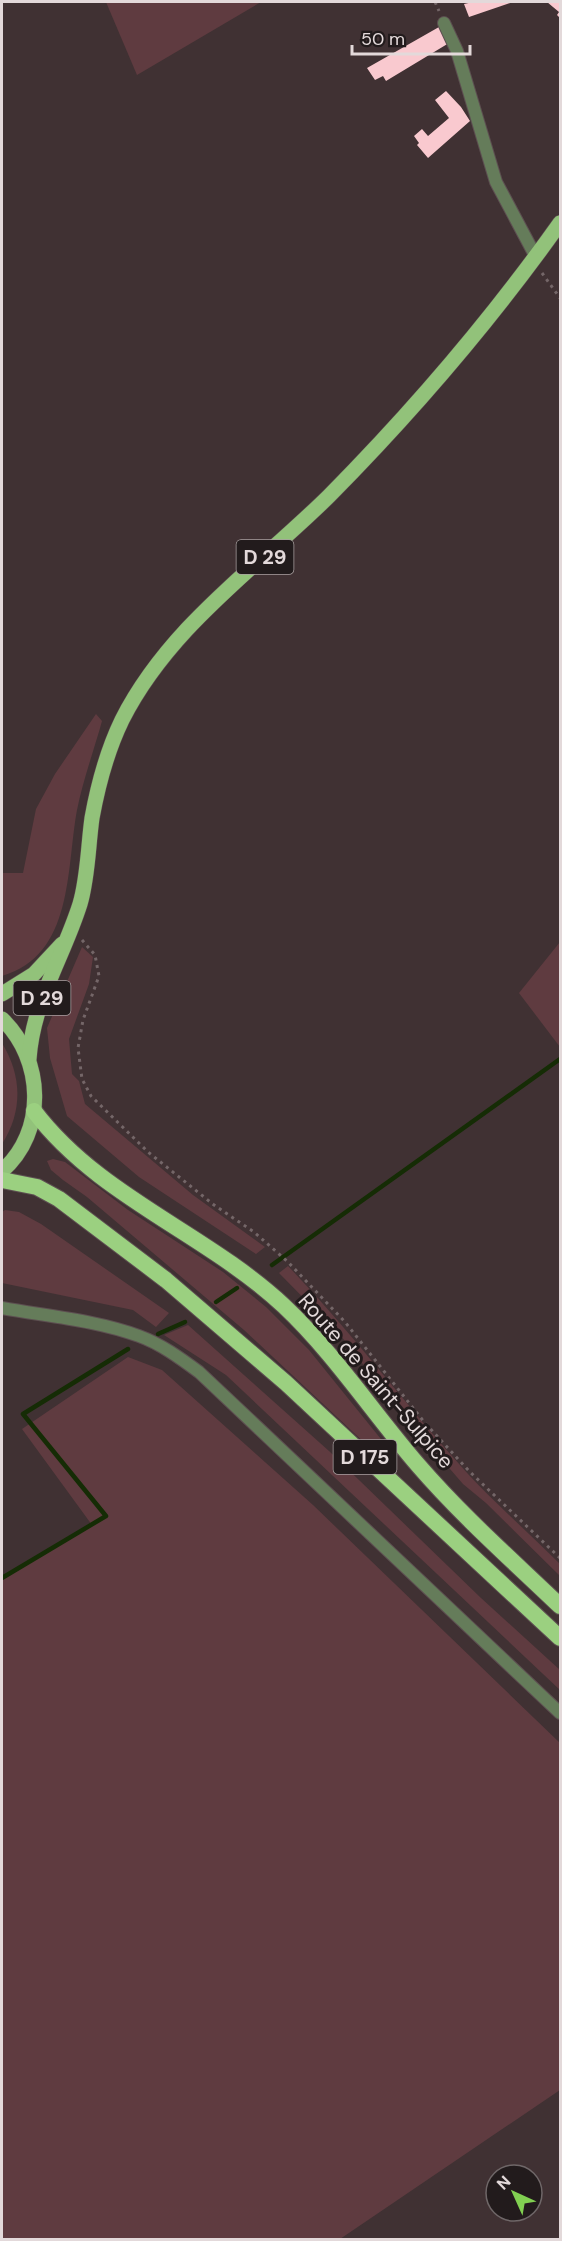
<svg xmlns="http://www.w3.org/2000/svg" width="562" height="2241" font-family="'DM Sans',sans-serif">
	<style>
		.green { fill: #5f3b40 }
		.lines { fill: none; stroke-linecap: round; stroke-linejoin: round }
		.stream { stroke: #152c05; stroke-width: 4.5 }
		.building { fill: #f9c9cf }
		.minor-casing { stroke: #5d4f51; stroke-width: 14 }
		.primary-casing { stroke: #5d4f51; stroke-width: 16 }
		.trunk-casing { stroke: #5d4f51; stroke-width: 18 }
		.path { stroke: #746668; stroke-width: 3; stroke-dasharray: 3 4.5; stroke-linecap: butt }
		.minor { stroke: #657c5a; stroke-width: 12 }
		.primary { stroke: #92c27a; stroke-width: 15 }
		.trunk { stroke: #9bd080; stroke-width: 16 }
		.labels { text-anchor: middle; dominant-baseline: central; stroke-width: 6; stroke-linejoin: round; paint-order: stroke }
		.shield { fill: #221b1c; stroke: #a9a0a1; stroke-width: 1.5 }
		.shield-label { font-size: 20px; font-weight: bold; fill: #e3d9da }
		.street-label { font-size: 21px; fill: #e3d9da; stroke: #221b1c }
	</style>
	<rect width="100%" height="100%" fill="#403133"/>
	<g class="green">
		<path d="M106,2H261L137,75Z"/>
		<path d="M96,714L102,721C94,750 83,780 77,810C66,869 74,955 2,976V873H23L36,809L55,774Z"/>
		<path d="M560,942V1047L519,993Z"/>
		<path d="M82,947L93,957L89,984L69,1039L72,1074L79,1081L85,1104L193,1195L265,1247L256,1254L139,1177L67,1116L50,1058L47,1028Z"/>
		<path d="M2,1043C22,1076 23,1111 2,1144Z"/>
		<path d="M53,1159L65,1162L128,1210L223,1272L266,1307L309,1350L393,1454L385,1462L244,1330L87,1197L63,1180L51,1170L47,1161Z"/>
		<path d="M5,1210L19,1212L41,1224L169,1313L156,1327L133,1310L2,1283V1212Z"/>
		<path d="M288,1266C352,1332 406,1406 468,1474C497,1505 530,1534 560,1564V1576L486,1503L463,1484L393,1403L341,1336L279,1273Z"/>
		<path d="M188,1325L329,1451L481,1598L560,1670V1690L226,1375L164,1335Z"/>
		<path d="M128,1357L162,1370L313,1505L560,1743V2090L340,2239H2V1580L92,1525L22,1429Z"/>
	</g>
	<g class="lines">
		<g class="stream">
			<path d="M272,1265L560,1059"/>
			<path d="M216,1302L237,1288"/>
			<path d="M158,1334L185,1322"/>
			<path d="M2,1578L106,1516L23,1414L128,1349"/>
		</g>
	</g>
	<g class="building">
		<path d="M473,2H513L469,17L464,4Z"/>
		<path d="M547,2H560V18L557,15L559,12Z"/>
		<path d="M439,27L449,43L386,81L383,76L375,80L367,68Z"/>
		<path d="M446,91L461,107L470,121L428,158L417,145L419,143L414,136L422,129L428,136L449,118L435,100Z"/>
	</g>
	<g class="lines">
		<defs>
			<g id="minor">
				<path d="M444,23L457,51L496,182L536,257"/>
				<path d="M2,1308C46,1316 96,1320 139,1336C161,1344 180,1358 199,1372L560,1713"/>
			</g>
			<g id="primary">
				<path d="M2,994L34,974L62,944"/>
				<path d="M2,1019C44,1059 47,1132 2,1171"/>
				<path d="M29,1059C33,1001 63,958 80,904C88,877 88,847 92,818C98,785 107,751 122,720C169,627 256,568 329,496C413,411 491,320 560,223"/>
			</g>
			<g id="trunk">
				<path d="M34,1111C99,1197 206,1233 284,1306C334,1353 373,1413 418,1465C462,1516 512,1560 560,1606"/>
				<path d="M2,1180L37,1187L59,1199L166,1280L286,1383L560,1638"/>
			</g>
		</defs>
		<use href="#minor" class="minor-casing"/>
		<use href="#primary" class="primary-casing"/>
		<use href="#trunk" class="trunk-casing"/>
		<g class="path">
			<path d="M435,2L439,11"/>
			<path d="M542,273L560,298"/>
			<path d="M82,940L95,955L99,976L83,1020L78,1048L82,1079L91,1096L148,1152L214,1205L254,1232L288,1262L345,1322L425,1423L470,1472L560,1558"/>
		</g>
		<use href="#minor" class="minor"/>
		<use href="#primary" class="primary"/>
		<use href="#trunk" class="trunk"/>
	</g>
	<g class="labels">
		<g class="shield">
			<rect x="236.5" y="540" width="57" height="34" rx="4.5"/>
			<rect x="13.5" y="981" width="57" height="34" rx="4.5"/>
			<rect x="333.5" y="1440" width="63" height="34" rx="4.5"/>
		</g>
		<g class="shield-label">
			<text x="265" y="557">D 29</text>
			<text x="42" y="998">D 29</text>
			<text x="365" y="1457">D 175</text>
		</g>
		<g class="street-label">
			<text transform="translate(376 1381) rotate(49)">Route de Saint-Sulpice</text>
		</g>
	</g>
	<rect width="562" height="2241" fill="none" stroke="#e3d9da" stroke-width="6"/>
	<g transform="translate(514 2193) rotate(315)"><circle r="28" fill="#221b1c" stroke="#6f6768" stroke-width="1.5"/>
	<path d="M0-4.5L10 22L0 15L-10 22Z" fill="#81d051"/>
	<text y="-9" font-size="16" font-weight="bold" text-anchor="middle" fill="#e3d9da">N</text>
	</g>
	<path d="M352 45v9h118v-9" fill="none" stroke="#e3d9da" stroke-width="3"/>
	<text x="361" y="45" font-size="18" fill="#e3d9da" stroke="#221b1c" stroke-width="4.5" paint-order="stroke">50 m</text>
</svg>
